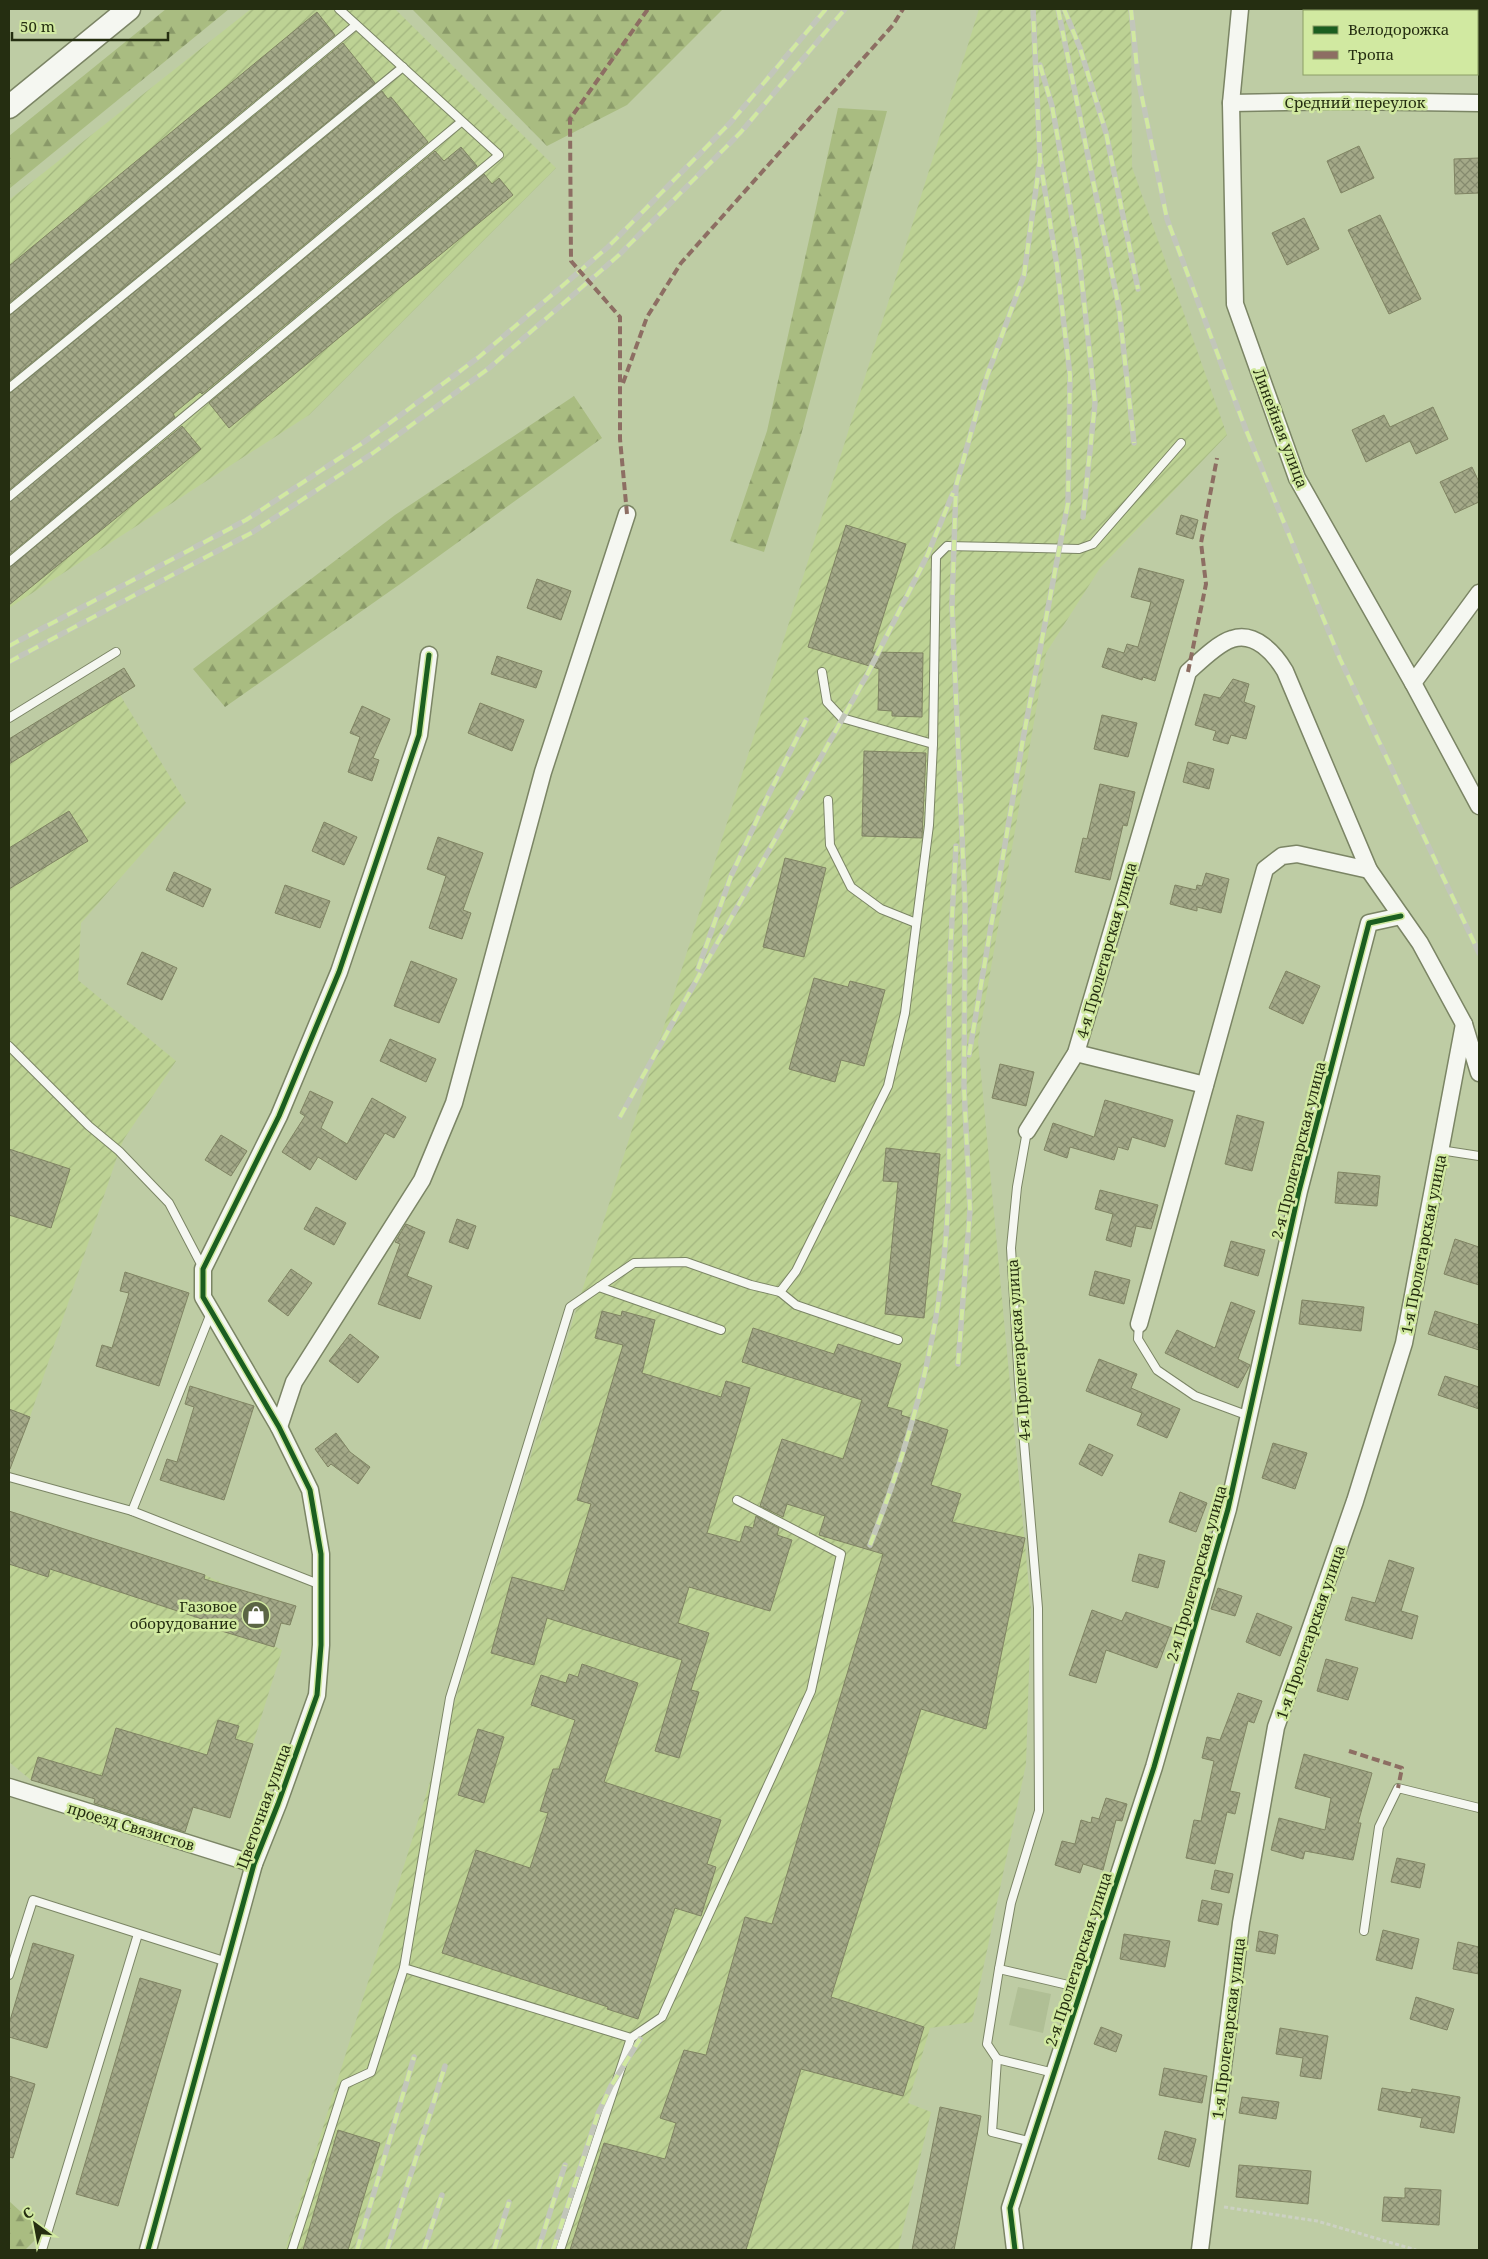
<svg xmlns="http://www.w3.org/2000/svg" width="1488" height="2259" font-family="'Noto Serif',serif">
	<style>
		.industrial { fill: url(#industrial-furrows) }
		.grass { fill: #b0bf95 }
		.forest { fill: url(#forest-firs) }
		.building { fill: url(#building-cross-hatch); stroke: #808463 }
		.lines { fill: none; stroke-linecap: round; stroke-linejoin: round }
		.lane-casing { stroke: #7b8565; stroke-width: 10 }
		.street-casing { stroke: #7b8565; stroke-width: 19 }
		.secondary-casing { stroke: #7b8565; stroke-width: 25 }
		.path { stroke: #ccd1c3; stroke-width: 3; stroke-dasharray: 4 2.5; stroke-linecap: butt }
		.lane { stroke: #f5f7f1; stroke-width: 8 }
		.street { stroke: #f5f7f1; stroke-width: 16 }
		.secondary { stroke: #f5f7f1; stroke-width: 22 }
		.rail-casing { stroke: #c2c6ba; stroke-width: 5.5 }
		.rail { stroke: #d1e9a1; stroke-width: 4; stroke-dasharray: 11; stroke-linecap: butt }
		.quiet { stroke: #8d6e63; stroke-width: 4; stroke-dasharray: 8 4; stroke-linecap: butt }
		.cycleway-casing { stroke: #d1e9a1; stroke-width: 8 }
		.cycleway { stroke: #1b5e20; stroke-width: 5 }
		.labels { text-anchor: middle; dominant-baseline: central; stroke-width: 5; stroke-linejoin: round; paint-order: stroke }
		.street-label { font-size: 15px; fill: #252e11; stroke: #d1e9a1 }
		.poi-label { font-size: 15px; fill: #252e11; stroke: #d1e9a1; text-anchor: end }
	</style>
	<defs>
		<pattern id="industrial-furrows" width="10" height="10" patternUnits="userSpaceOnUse" patternTransform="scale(1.25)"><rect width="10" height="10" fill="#bdd294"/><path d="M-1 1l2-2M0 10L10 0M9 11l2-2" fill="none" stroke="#a2b57f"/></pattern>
		<pattern id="forest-firs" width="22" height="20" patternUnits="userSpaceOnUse" patternTransform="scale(1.25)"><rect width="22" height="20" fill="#a9bc81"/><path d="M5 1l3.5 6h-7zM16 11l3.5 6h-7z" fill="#899968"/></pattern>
		<pattern id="building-cross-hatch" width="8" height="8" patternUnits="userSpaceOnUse" patternTransform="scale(1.25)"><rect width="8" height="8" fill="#a4a988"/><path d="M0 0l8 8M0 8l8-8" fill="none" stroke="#858a6e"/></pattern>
	</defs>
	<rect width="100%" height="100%" fill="#becca4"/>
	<g class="industrial">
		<path d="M251,9H395L556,168L309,415L9,608V200Z"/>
		<path d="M979,9H1131L1132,167L1227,435L1100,568L1046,653L978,1042L1031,1609L1026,1764L972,2022L930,2028L908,2103L931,2112L898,2250H285Z"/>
		<path d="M120,695L186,803L81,923L78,980L176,1061L124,1139L119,1151L30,1417L9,1472V764Z"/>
		<path d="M9,1511L205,1575L228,1586L296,1606L290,1625L281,1623L274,1646L282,1650L230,1818L193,1807L185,1832L93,1805L95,1799L31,1780L9,1762Z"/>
	</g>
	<path class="grass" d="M1018,1987L1051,1994L1043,2033L1009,2025Z"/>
	<g class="forest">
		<path d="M166,9H229L9,189V136Z"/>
		<path d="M412,9H723L627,105L547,146Z"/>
		<path d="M838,108L887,111L801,435L764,552L730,541L767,431Z"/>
		<path d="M574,396L602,438L403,582L225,707L193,669L395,515Z"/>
		<path d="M9,2201L43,2232L25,2250H9Z"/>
	</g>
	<g class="building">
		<path d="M317,12L335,35L9,303V266Z"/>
		<path d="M343,43L375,83L9,381V316Z"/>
		<path d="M382,91L388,99L391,97L428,142L9,490V394Z"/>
		<path d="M1359,146L1374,178L1341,193L1327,161Z"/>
		<path d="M461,147L477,166L202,394L200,392L173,414L175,417L9,555V502L435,151L444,161Z"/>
		<path d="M1479,158V193L1455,194L1454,159Z"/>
		<path d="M484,174L492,184L499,178L513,195L229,428L209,403Z"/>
		<path d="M1380,215L1421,299L1389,314L1348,230Z"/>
		<path d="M1304,218L1319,249L1287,265L1272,233Z"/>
		<path d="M1433,407L1448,439L1416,454L1410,441L1366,462L1352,430L1384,415L1390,427Z"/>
		<path d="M182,426L201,449L9,605V568Z"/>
		<path d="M1472,467L1479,482V502L1455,513L1440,482Z"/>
		<path d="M1181,515L1198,520L1193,539L1176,534Z"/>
		<path d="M846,525L906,544L872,652L923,653L922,717L892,716V711L878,710L879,669L808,647Z"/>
		<path d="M1139,568L1184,580L1155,681L1143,677L1142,680L1102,667L1108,648L1124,653L1127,644L1138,647L1151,602L1131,597Z"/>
		<path d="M537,579L571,591L561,620L527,608Z"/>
		<path d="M497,656L542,671L536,688L491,674Z"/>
		<path d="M124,668L135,686L9,764V739Z"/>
		<path d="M1233,679L1249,684L1244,702L1255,706L1246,739L1231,735L1228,744L1213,740L1216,731L1195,725L1204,694L1220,698Z"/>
		<path d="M480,703L524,720L512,751L468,733Z"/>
		<path d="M362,706L390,719L373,758L379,760L372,781L348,772L360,737L350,733Z"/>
		<path d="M1102,715L1137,723L1128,757L1094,749Z"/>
		<path d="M864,751L926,753L922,838L862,836Z"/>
		<path d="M1188,762L1214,769L1209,789L1183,782Z"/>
		<path d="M1100,784L1135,792L1127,826L1123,825L1110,880L1075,872L1083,838L1087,839Z"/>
		<path d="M69,811L88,841L9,889V848Z"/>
		<path d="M324,822L357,837L344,865L312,851Z"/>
		<path d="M438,837L483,853L463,910L471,913L462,939L429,928L446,876L427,869Z"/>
		<path d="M785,858L826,868L804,957L763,947Z"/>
		<path d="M174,872L211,889L203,907L166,890Z"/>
		<path d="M1206,873L1229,879L1221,913L1197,907V911L1170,904L1175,885L1196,890L1197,885L1202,886Z"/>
		<path d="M285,885L330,901L320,928L275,913Z"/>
		<path d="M142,952L177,968L162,1000L127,984Z"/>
		<path d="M411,961L457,979L439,1023L394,1006Z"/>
		<path d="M1286,971L1320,986L1303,1024L1269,1008Z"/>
		<path d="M814,978L848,987L850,981L885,990L864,1066L841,1060L835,1082L789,1069Z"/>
		<path d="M390,1039L436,1059L426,1082L380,1061Z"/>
		<path d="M1000,1064L1034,1072L1026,1106L992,1098Z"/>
		<path d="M310,1091L333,1102L321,1128L347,1144L372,1098L406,1117L394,1138L385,1133L356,1180L318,1157L310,1170L282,1152L305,1116L300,1113Z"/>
		<path d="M1105,1100L1173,1120L1165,1147L1132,1137L1128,1150L1118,1147L1114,1160L1070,1147L1067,1158L1044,1150L1053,1123L1094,1137Z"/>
		<path d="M1237,1115L1264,1122L1252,1171L1225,1164Z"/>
		<path d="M221,1135L247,1151L231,1176L205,1160Z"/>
		<path d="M886,1148L940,1154L924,1318L885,1314L898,1182L883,1181Z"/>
		<path d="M9,1149L70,1169L51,1228L9,1215Z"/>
		<path d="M1338,1172L1380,1176L1377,1206L1335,1203Z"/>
		<path d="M1100,1190L1158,1205L1151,1229L1136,1226L1131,1247L1106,1240L1113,1214L1095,1209Z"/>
		<path d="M316,1207L346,1223L334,1245L304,1229Z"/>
		<path d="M457,1219L476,1226L468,1249L449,1242Z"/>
		<path d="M406,1224L425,1232L407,1276L432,1286L420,1319L378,1304L400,1244L395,1242Z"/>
		<path d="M1455,1239L1479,1247V1285L1444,1274Z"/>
		<path d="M1231,1241L1265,1250L1258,1276L1224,1266Z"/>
		<path d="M291,1269L312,1283L288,1316L268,1301Z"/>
		<path d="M1095,1271L1130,1280L1124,1304L1089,1295Z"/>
		<path d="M125,1272L189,1293L159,1386L96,1366L102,1345L112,1348L129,1293L120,1291Z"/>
		<path d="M1302,1300L1364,1307L1361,1331L1299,1324Z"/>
		<path d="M1231,1302L1255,1311L1238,1359L1250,1365L1238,1388L1165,1353L1177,1330L1215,1348Z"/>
		<path d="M602,1311L621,1316L622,1311L655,1320L642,1373L721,1397L726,1381L750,1388L707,1533L740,1542L745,1526L753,1528L756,1516L779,1528L777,1535L792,1540L770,1611L689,1587L678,1623L709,1633L691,1690L699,1692L679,1758L655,1751L682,1660L547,1618L534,1665L491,1653L512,1577L564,1591L591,1504L577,1500L623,1345L595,1338Z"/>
		<path d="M1435,1311L1479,1325V1350L1428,1334Z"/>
		<path d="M753,1328L834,1354L838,1344L901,1364L887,1407L902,1411L901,1415L948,1430L931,1485L961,1494L952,1522L1025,1538L986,1729L921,1709L831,1997L924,2027L903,2096L801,2069L746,2250H570L604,2143L665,2159L676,2123L660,2118L684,2050L706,2055L745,1917L772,1924L883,1554L819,1535L825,1516L787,1504L783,1517L760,1506L782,1439L843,1459L862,1400L742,1362Z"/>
		<path d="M350,1334L379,1357L358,1383L329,1361Z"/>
		<path d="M1099,1359L1137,1374L1131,1388L1180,1409L1167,1438L1137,1425L1142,1413L1086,1391Z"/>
		<path d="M1445,1376L1479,1387V1409L1438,1395Z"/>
		<path d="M190,1386L254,1406L224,1500L160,1480L167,1459L177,1462L194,1407L185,1404Z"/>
		<path d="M9,1409L30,1417L10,1469L9,1468Z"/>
		<path d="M336,1433L350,1452L370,1467L358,1484L331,1464L328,1467L315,1449Z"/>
		<path d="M1273,1443L1307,1453L1295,1489L1262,1478Z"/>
		<path d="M1089,1444L1113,1455L1102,1476L1079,1464Z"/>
		<path d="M1180,1492L1207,1503L1196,1532L1169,1522Z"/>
		<path d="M9,1511L205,1575L204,1579L296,1606L290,1625L281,1623L274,1647L215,1629L217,1624L50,1569L48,1577L9,1564Z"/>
		<path d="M1139,1554L1165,1561L1158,1588L1132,1581Z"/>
		<path d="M1389,1560L1414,1568L1401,1611L1418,1616L1412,1639L1345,1620L1352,1597L1375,1603Z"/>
		<path d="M1218,1588L1242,1596L1235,1616L1211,1609Z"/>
		<path d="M1092,1610L1122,1621L1126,1612L1172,1628L1157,1668L1106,1650L1096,1683L1069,1675Z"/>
		<path d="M1257,1613L1292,1627L1280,1656L1246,1642Z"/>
		<path d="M1326,1659L1358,1668L1348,1700L1317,1691Z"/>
		<path d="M582,1664L638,1683L604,1782L721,1820L707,1864L716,1867L701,1916L675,1908L638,2019L607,2009L608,2007L442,1953L476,1850L530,1868L548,1813L540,1811L553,1769H559L575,1720L531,1705L541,1675L566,1683L569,1674L578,1677Z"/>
		<path d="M1238,1693L1262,1701L1254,1723L1248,1721L1230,1791L1240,1793L1235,1814L1227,1812L1215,1864L1186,1858L1194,1820L1201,1821L1214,1761L1202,1758L1207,1737L1220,1740Z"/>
		<path d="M218,1720L239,1726L235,1739L253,1744L230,1818L193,1807L185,1832L94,1803L95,1799L31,1780L38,1757L102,1776L116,1728L207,1755Z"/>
		<path d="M478,1729L504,1737L484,1803L458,1795Z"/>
		<path d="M1304,1754L1372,1773L1358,1823H1361L1353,1860L1305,1851L1303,1859L1271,1850L1279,1818L1325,1830L1331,1798L1295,1788Z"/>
		<path d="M1106,1798L1127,1804L1122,1821L1116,1820L1103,1870L1083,1864L1080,1873L1055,1865L1062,1841L1075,1844L1081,1820L1091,1823L1092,1817L1099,1819Z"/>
		<path d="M1397,1858L1425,1864L1420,1888L1391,1882Z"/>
		<path d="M1215,1870L1233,1874L1229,1893L1211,1889Z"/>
		<path d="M1202,1900L1222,1904L1218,1925L1198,1921Z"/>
		<path d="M1383,1930L1419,1939L1412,1969L1376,1960Z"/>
		<path d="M1259,1931L1278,1935L1275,1954L1256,1951Z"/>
		<path d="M1124,1934L1170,1941L1165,1967L1120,1959Z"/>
		<path d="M1458,1942L1479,1947V1974L1453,1969Z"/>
		<path d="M33,1943L74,1955L47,2048L9,2037V2024Z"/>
		<path d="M140,1978L181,1990L118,2206L76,2194Z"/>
		<path d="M1416,1997L1454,2009L1447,2030L1410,2019Z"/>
		<path d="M1101,2027L1122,2035L1116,2052L1094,2044Z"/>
		<path d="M1280,2028L1328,2036L1321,2079L1300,2076L1303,2058L1276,2054Z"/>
		<path d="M1164,2068L1207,2076L1202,2103L1159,2095Z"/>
		<path d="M9,2076L35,2084L13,2158L9,2157Z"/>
		<path d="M1382,2088L1411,2093L1412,2089L1460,2097L1454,2133L1420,2127L1422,2118L1378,2110Z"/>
		<path d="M1242,2097L1279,2102L1276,2119L1239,2113Z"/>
		<path d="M940,2107L981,2116L954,2250H912Z"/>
		<path d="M338,2130L380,2143L348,2250H303Z"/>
		<path d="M1165,2131L1196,2139L1189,2167L1158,2159Z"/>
		<path d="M1239,2165L1311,2171L1308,2204L1236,2197Z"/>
		<path d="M1405,2188L1441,2190L1439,2225L1382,2221L1384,2197L1405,2198Z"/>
	</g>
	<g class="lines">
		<defs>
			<g id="lane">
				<path d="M9,310L356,25"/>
				<path d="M9,388L403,67"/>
				<path d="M9,497L461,122"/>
				<path d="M9,562L499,155L339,9"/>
				<path d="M9,718L116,652"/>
				<path d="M933,744L936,557L947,546L1079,549L1093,544L1181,443"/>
				<path d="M828,800L830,845L851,887L881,909L916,923"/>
				<path d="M9,1046L89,1126L119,1151L169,1203L203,1268"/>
				<path d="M1027,1131L1017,1187L1011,1248L1019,1383L1038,1608L1039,1811L1011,1903L999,1969L1081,1988"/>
				<path d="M1440,1150L1479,1156"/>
				<path d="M599,1287L634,1263L686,1262L751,1285L780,1292L796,1271L888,1086L905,1013L929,825L933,744L842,718L827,702L822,672"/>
				<path d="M780,1292L796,1305L898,1340"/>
				<path d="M1139,1324L1138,1339L1157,1370L1195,1396L1249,1416"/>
				<path d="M9,1477L132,1511L321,1585"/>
				<path d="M132,1511L211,1313"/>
				<path d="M1364,1931L1379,1827L1398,1788L1479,1808"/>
				<path d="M999,1969L987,2044L997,2059L992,2132L1032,2142"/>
				<path d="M9,1975L33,1900L227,1962"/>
				<path d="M631,2038L404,1968L450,1698L570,1307L599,1287L721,1330"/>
				<path d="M997,2059L1054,2073"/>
				<path d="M42,2250L138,1934"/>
				<path d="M292,2250L345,2084L371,2072L404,1968"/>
				<path d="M560,2250L631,2038L662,2017L811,1691L841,1554L737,1500"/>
			</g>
			<g id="street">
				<path d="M1240,9L1231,103L1235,304L1297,478L1413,683L1479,806"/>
				<path d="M1231,103L1348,101L1479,103"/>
				<path d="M1413,683L1479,593"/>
				<path d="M1076,1053L1205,1085"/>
				<path d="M1027,1131L1076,1053L1188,672C1199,662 1218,643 1232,639C1255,631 1275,654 1285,671L1369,870L1420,943L1464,1024L1479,1073"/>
				<path d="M1139,1324L1265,869L1282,856L1297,854L1369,870"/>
				<path d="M279,1427L294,1382L422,1180L454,1103L543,772L627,514"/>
				<path d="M9,1787L254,1864"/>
				<path d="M148,2250L254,1864L278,1804L317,1695L321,1645V1554L310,1490L279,1427L203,1297V1269L279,1116L339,972L419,735L429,655"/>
				<path d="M1015,2250L1010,2208L1154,1767L1228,1509L1299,1191L1369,923L1401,916"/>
				<path d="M1200,2250L1241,1923L1276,1727L1355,1501L1404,1343L1464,1024"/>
			</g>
			<path id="secondary" d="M9,107L129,9"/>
		</defs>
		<use href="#lane" class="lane-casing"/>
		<use href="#street" class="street-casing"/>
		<use href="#secondary" class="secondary-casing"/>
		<path class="path" d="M1224,2207L1317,2221L1416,2250"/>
		<use href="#lane" class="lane"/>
		<use href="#street" class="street"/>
		<use href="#secondary" class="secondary"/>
		<defs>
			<g id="rail">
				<path d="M1058,9L1119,308L1134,443"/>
				<path d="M1064,9L1080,48L1106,133L1138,289"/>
				<path d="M1131,9L1138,78L1167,219L1246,430L1340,659L1479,953"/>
				<path d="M1040,65L1052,106L1079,256L1095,403L1083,517"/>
				<path d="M9,646L246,520L364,442L479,357L608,247L731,122L826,9"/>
				<path d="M9,662L253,532L373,453L488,369L619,255L741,132L845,9"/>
				<path d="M698,969L731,876L767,798L806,720"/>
				<path d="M969,1055L1023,739L1068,503L1070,375L1057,266L1040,160L1033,9"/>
				<path d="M620,1117L868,673L927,556L953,493"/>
				<path d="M958,1364L970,1210L964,1088L965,904L952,605L956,486L987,376L1024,275L1040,160"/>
				<path d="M870,1545C904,1459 931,1368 942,1276C953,1189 948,1103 949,1016C949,959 953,902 956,846"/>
				<path d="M357,2250L414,2057"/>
				<path d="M387,2250L445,2066"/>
				<path d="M424,2250L442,2195"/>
				<path d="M494,2250L509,2202"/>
				<path d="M538,2250L565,2165"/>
				<path d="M553,2250L598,2114L611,2086L640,2039"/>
			</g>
		</defs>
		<use href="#rail" class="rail-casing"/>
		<use href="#rail" class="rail"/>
		<g class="quiet">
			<path d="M623,383L647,317L681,263L893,25L903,9"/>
			<path d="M627,514L620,439V317L571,261L570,119L648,9"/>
			<path d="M1188,672L1206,584L1201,543L1217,458"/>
			<path d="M1349,1751L1402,1768L1398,1788"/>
		</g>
		<defs>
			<g id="cycleway">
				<path d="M148,2250L254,1864L278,1804L317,1695L321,1645V1554L310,1490L279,1427L203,1297V1269L279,1116L339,972L419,735L429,655"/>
				<path d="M1015,2250L1010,2208L1154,1767L1228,1509L1299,1191L1369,923L1401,916"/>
			</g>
		</defs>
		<use href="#cycleway" class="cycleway-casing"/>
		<use href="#cycleway" class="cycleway"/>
	</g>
	<defs>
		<symbol id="shop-disc" viewBox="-11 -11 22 22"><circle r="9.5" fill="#5b6544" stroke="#d1e9a1"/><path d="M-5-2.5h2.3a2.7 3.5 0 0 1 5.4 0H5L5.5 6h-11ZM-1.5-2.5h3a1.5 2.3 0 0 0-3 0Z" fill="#fff"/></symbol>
	</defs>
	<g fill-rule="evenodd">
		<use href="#shop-disc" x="240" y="1599" width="32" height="32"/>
	</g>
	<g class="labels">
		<g class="street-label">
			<text x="1355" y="102">Средний переулок</text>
			<text transform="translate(1281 428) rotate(69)">Линейная улица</text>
			<text transform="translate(1106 950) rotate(-74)">4-я Пролетарская улица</text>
			<text transform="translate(1298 1150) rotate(-76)">2-я Пролетарская улица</text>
			<text transform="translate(1423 1244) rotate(-79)">1-я Пролетарская улица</text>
			<text transform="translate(1018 1350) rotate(-94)">4-я Пролетарская улица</text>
			<text transform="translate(1196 1573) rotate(-74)">2-я Пролетарская улица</text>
			<text transform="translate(1310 1632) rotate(-71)">1-я Пролетарская улица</text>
			<text transform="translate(263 1806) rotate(-70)">Цветочная улица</text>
			<text transform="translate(131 1826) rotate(17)">проезд Связистов</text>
			<text transform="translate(1078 1959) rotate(-72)">2-я Пролетарская улица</text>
			<text transform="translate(1228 2028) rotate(-83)">1-я Пролетарская улица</text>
		</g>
		<g class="poi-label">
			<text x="237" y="1606">Газовое<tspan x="237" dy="17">оборудование</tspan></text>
		</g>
	</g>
	<rect width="1488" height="2259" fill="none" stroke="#252e11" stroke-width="20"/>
	<rect x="1303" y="10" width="175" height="65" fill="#d1e9a1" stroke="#8c9e67"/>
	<rect x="1313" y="26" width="25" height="8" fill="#1b5e20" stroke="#8c9e67"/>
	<text x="1348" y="35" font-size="15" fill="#252e11">Велодорожка</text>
	<rect x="1313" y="51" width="25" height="8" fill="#8d6e63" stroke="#8c9e67"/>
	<text x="1348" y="60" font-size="15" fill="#252e11">Тропа</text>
	<g transform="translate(35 2224) rotate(328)" stroke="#d1e9a1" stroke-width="4" paint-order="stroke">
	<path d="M0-4L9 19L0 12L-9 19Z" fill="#252e11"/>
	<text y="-8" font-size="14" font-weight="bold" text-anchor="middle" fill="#252e11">С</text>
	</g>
	<path d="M12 32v8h156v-8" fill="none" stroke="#252e11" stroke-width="2.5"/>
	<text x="20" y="32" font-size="15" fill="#252e11" stroke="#d1e9a1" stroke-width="4" paint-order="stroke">50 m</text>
</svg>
